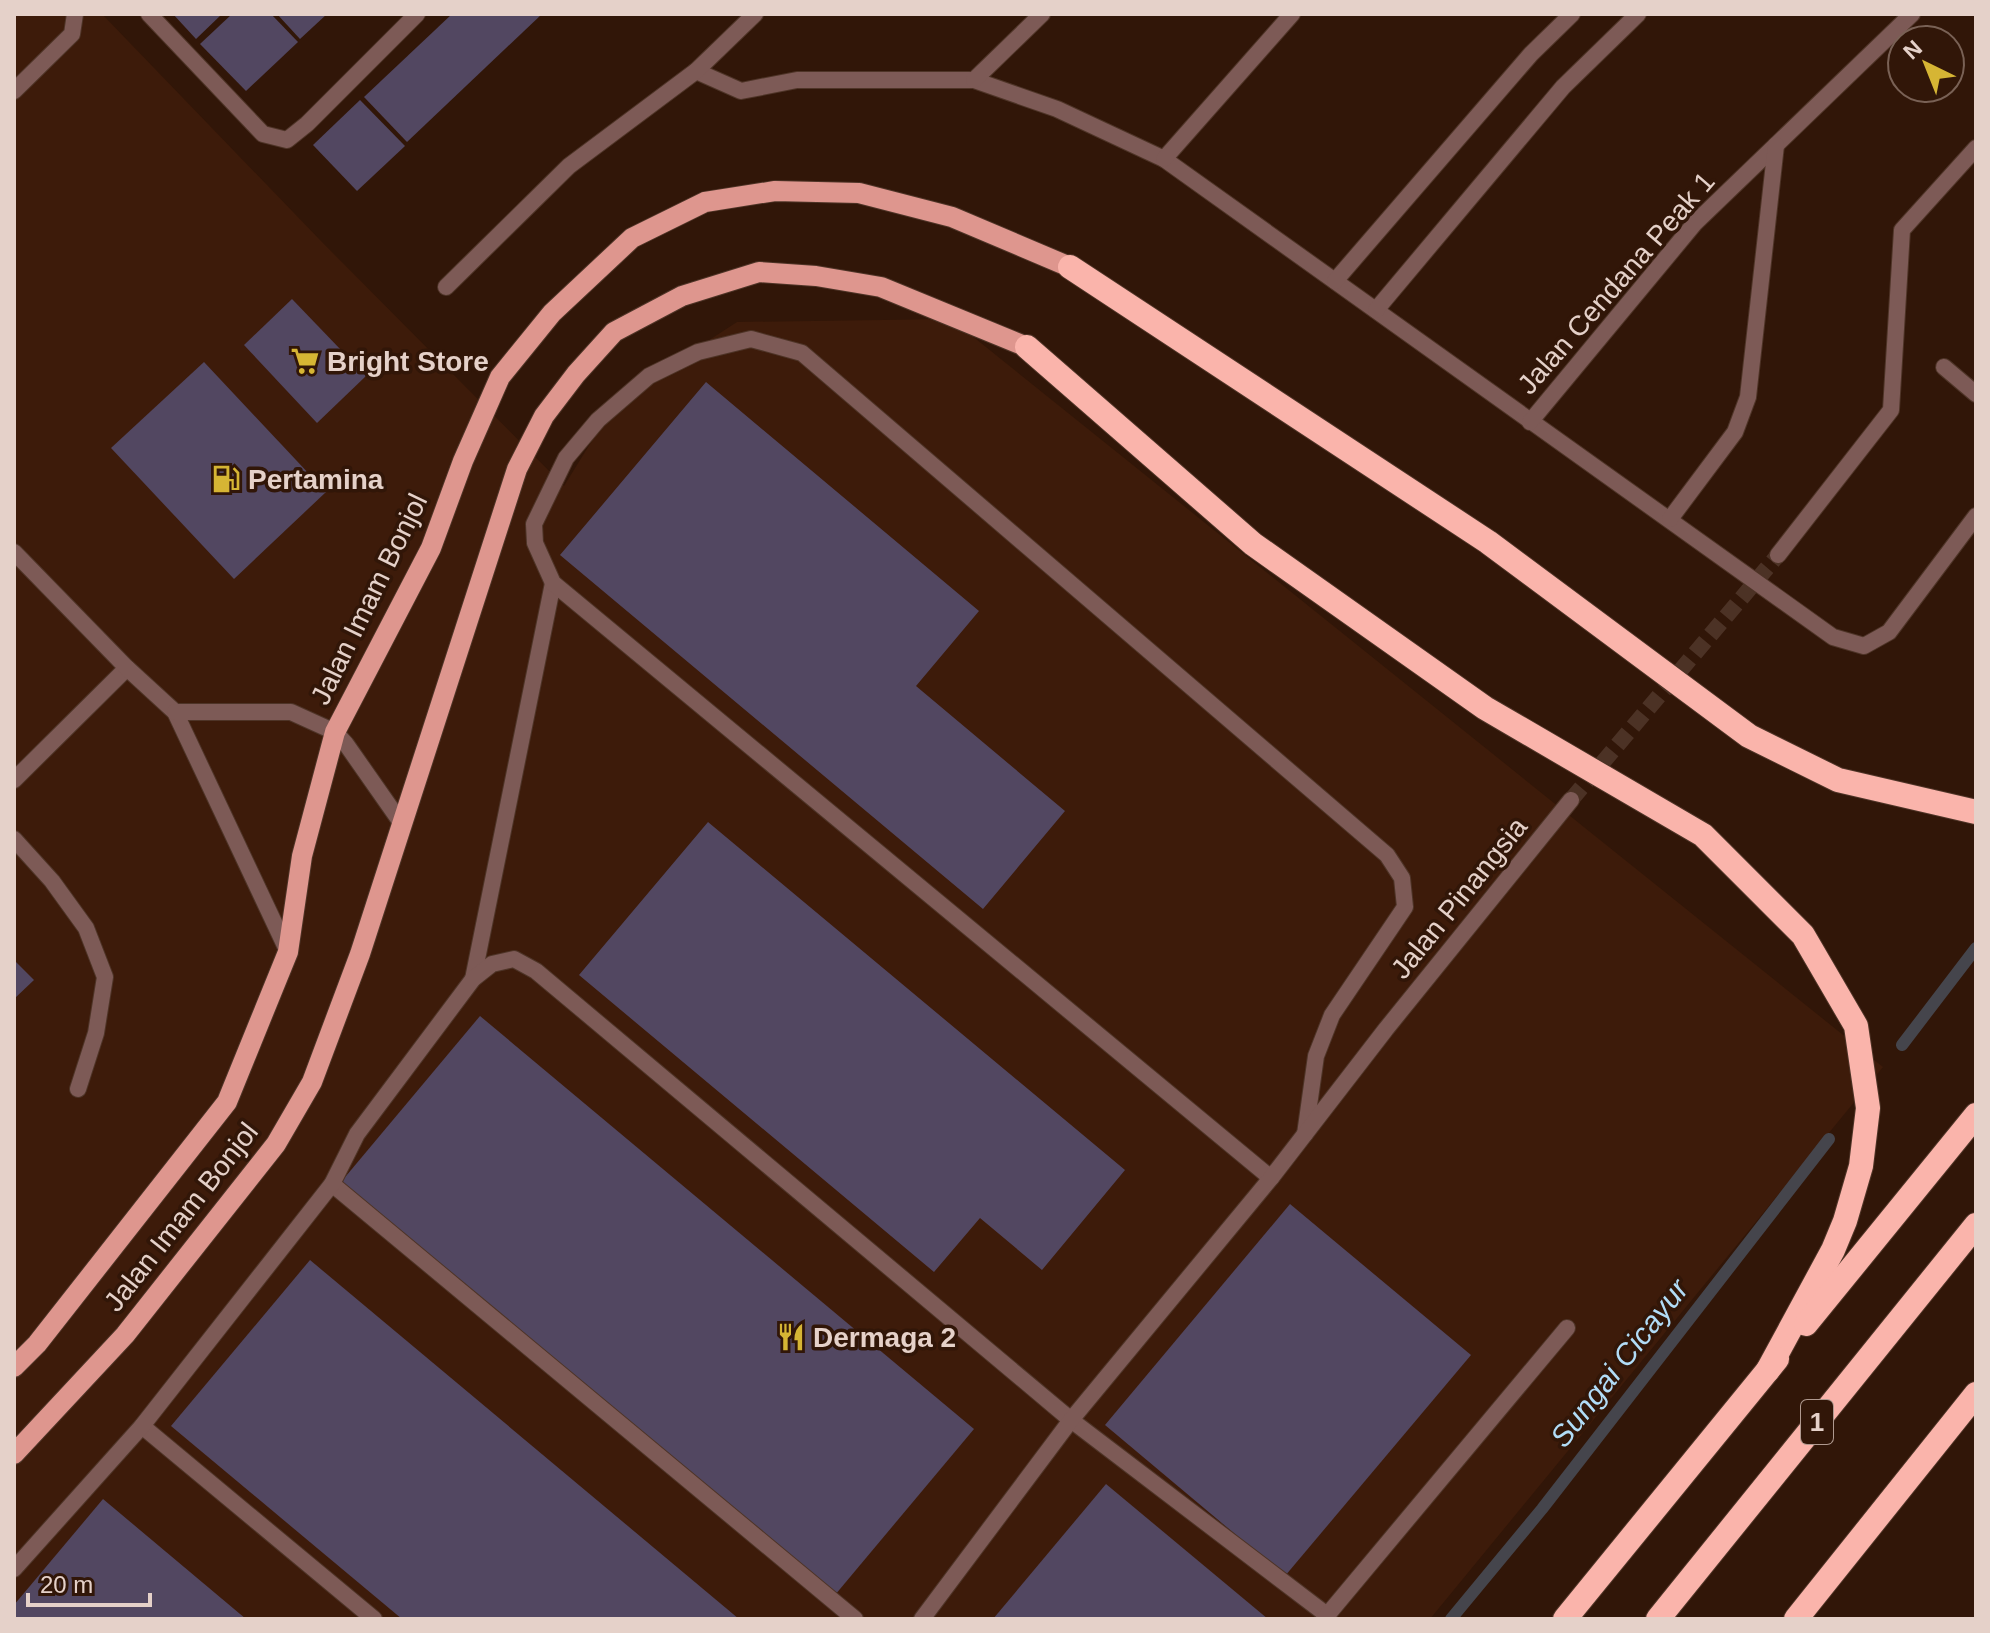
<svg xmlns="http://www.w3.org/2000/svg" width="1990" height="1633" font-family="Helvetica,sans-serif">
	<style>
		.built { fill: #3d1b0a }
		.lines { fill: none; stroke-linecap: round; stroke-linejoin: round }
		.stream { stroke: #45454c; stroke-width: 12 }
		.building { fill: #524761 }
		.minor-tunnel { stroke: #4c3225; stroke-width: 16; stroke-dasharray: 16 8; stroke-linecap: butt }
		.service-casing { stroke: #4e3427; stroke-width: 18 }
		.minor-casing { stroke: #4e3427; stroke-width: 18 }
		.primary-casing { stroke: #4e3427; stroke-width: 22 }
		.motorway-casing { stroke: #4e3427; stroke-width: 26 }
		.service { stroke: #7d5a56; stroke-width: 16 }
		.minor { stroke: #7d5a56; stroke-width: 16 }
		.primary { stroke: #de968e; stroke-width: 20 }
		.motorway { stroke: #fab4ab; stroke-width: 24 }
		.labels { text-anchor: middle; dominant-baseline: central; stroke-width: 7; stroke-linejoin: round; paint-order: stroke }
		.shield { fill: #311608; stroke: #af998f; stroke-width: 2 }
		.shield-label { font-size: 26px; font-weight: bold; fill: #e5d1c9 }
		.street-label { font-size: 28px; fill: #e5d1c9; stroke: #311608 }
		.poi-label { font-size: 28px; font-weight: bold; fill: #e5d1c9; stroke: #311608; text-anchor: start }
		.water-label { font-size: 30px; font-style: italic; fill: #b1dcf7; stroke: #311608 }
	</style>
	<rect width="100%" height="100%" fill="#311608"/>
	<path class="built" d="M14,14H102L320,240L564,486L617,400L737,322L951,319L1883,1067L1430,1619H14Z"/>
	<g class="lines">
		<g class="stream">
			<path d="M1902,1045L1976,948"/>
			<path d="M1451,1619L1542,1509L1829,1139"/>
		</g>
	</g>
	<g class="building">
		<path d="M173,14H222L196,39Z"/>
		<path d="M232,14H271L298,42L246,91L200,44Z"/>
		<path d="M277,14H327L300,39Z"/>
		<path d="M452,14H542L407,142L364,97Z"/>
		<path d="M360,100L405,146L357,191L313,145Z"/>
		<path d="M292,299L366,376L317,423L244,345Z"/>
		<path d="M204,362L326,492L234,579L111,448Z"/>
		<path d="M706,382L979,611L916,686L1065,811L983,909L560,555Z"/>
		<path d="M708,822L1125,1170L1042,1270L980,1218L934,1272L579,975Z"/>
		<path d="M14,960L34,980L14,999Z"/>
		<path d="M480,1016L974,1429L835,1595L341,1182Z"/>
		<path d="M1290,1204L1471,1355L1285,1576L1105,1425Z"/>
		<path d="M310,1260L739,1619H402L171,1426Z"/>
		<path d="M1106,1484L1268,1619H993Z"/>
		<path d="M103,1499L246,1619H14V1605Z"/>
	</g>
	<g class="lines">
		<path class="minor-tunnel" d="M1571,800L1778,555"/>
		<defs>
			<g id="service">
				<path d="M14,91L72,34L75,14"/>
				<path d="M14,780L127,668"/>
				<path d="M14,839L52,881L86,928L105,977L96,1033L78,1089"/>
				<path d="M473,979L553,583"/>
				<path d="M1271,1178L553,583L535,543L534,524L566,458L598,420L649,376L698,352L751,339L802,353L1387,855L1402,878L1405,907L1332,1015L1316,1056L1305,1134"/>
				<path d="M332,1184L855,1619"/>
				<path d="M142,1426L374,1619"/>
				<path d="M14,1569L142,1426L332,1184L357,1134L473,979L492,964L514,959L536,971L1071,1420L1327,1615"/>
				<path d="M922,1619L1071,1420L1271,1178L1386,1029L1571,800"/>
				<path d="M1324,1619L1567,1328"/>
			</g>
			<g id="minor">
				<path d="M149,14L263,134L287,140L307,124L417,14"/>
				<path d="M696,71L741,91L797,80H974L1057,109L1164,159L1833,637L1864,646L1889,632L1976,516"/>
				<path d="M974,80L1042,14"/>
				<path d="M1164,159L1292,14"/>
				<path d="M1335,281L1531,54L1572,14"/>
				<path d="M446,287L569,166L696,71L755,14"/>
				<path d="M1376,310L1563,87L1638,14"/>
				<path d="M1944,367L1976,394"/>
				<path d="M1530,422L1695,223L1912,14"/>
				<path d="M1670,519L1735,432L1748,397L1776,145"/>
				<path d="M14,552L127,668L175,712L288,952"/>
				<path d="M1778,555L1891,410L1902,230L1976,148"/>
				<path d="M175,712H291L335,732L346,744L402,824"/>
			</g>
			<g id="primary">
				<path d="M14,1367L37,1344L227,1102L288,952L302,856L335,732L431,548L463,461L500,377L552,313L632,238L705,202L775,191L859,193L952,217L1070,267"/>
				<path d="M14,1454L125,1335L276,1144L312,1082L360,954L517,469L544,416L576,374L614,332L682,296L759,272L816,276L881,287L1027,347"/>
			</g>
			<g id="motorway">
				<path d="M1070,267L1488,542L1749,736L1838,780L1976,812"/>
				<path d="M1027,347L1253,544L1485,708L1703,835L1803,935L1856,1026L1868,1108L1861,1166L1845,1221L1833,1250L1768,1370"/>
				<path d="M1806,1324L1976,1115"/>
				<path d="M1565,1619L1777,1359"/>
				<path d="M1658,1619L1976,1225"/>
				<path d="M1796,1619L1976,1394"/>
			</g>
		</defs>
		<use href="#service" class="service-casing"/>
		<use href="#minor" class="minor-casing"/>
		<use href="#primary" class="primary-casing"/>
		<use href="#motorway" class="motorway-casing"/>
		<use href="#service" class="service"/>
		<use href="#minor" class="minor"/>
		<use href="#primary" class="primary"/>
		<use href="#motorway" class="motorway"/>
	</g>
	<defs>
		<symbol id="supermarket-bare" viewBox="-9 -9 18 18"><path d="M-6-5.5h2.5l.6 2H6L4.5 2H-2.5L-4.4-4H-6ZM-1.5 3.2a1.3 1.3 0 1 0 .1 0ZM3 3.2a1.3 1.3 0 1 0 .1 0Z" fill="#d6b534" stroke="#311608" stroke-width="2.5" paint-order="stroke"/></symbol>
		<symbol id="fuel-bare" viewBox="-9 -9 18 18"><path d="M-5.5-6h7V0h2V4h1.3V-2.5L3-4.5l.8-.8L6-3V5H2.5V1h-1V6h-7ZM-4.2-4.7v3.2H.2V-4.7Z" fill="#d6b534" stroke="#311608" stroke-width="2.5" paint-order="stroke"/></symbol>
		<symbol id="restaurant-bare" viewBox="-9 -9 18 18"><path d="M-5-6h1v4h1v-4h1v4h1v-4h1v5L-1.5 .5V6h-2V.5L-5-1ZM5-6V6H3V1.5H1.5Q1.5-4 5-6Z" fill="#d6b534" stroke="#311608" stroke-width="2.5" paint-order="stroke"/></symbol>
	</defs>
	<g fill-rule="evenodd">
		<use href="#supermarket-bare" x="285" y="341" width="40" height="40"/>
		<use href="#fuel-bare" x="206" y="459" width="40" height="40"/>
		<use href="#restaurant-bare" x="771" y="1317" width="40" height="40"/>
	</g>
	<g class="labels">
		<rect class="shield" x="1801" y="1400" width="32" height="44" rx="6"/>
		<g class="shield-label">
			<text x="1817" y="1422">1</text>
		</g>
		<g class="street-label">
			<text transform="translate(1616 283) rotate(-49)">Jalan Cendana Peak 1</text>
			<text transform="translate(369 599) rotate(-64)">Jalan Imam Bonjol</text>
			<text transform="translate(1459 898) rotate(-51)">Jalan Pinangsia</text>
			<text transform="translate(181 1217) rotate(-52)">Jalan Imam Bonjol</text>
		</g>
		<g class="poi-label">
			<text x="327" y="361">Bright Store</text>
			<text x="248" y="479">Pertamina</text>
			<text x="813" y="1337">Dermaga 2</text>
		</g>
		<g class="water-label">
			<text transform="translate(1619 1363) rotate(-52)">Sungai Cicayur</text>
		</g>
	</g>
	<rect width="1990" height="1633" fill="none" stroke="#e5d1c9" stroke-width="32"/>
	<g transform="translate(1926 64) rotate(317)"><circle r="38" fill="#311608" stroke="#796155" stroke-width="2"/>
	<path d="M0-6L14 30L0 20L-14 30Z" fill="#d6b534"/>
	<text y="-12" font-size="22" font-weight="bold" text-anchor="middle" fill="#e5d1c9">N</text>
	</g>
	<path d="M28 1593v12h122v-12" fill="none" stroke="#e5d1c9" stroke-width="4"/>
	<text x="40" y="1593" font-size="24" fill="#e5d1c9" stroke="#311608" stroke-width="6" paint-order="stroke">20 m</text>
</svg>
